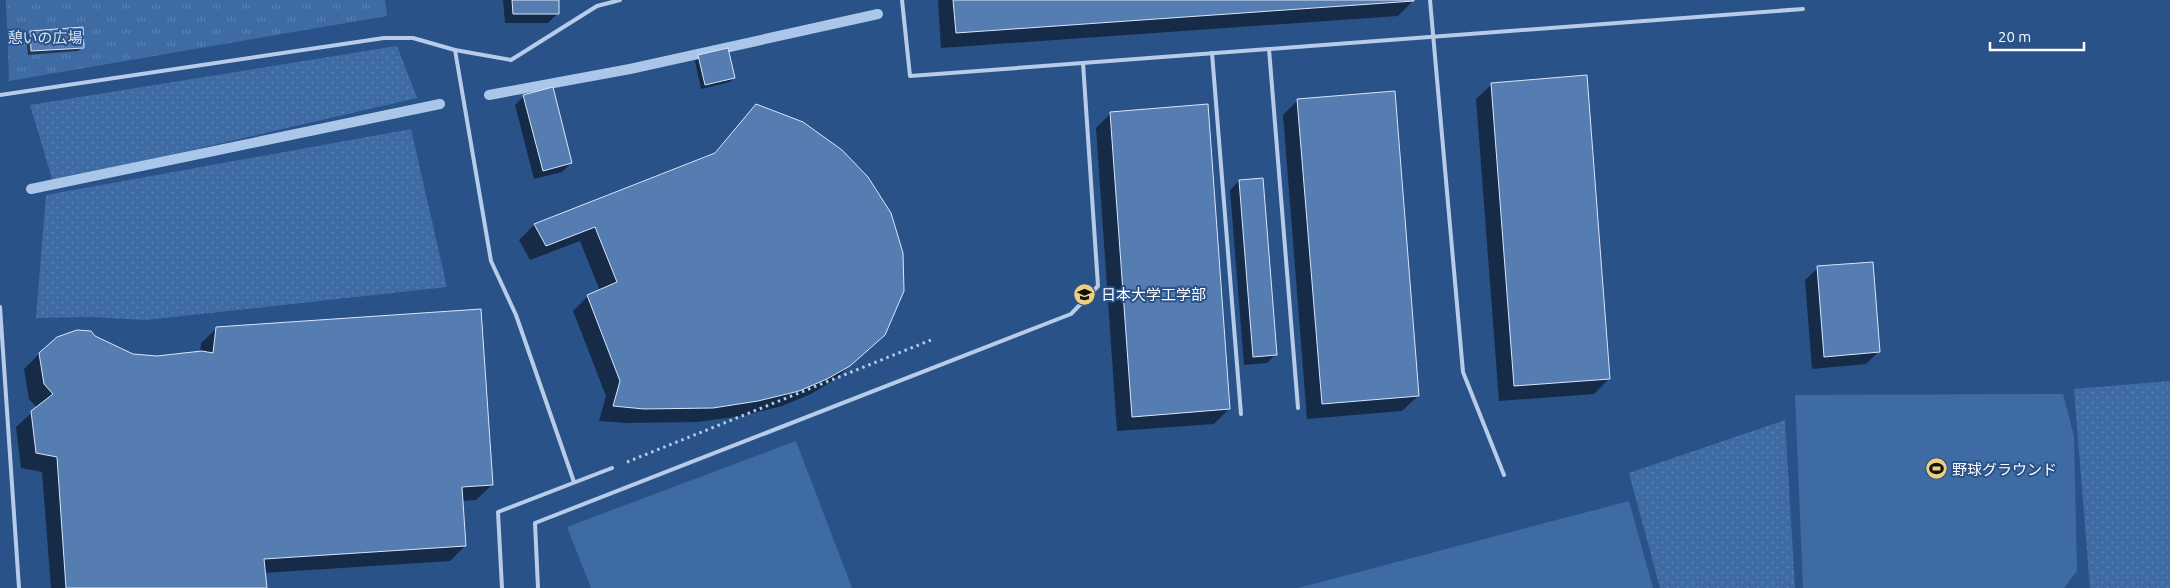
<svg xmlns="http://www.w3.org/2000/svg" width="2170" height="588" font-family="Ubuntu,'Noto Sans JP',sans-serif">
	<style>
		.grass { fill: url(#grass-dots) }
		.park { fill: url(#park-tufts) }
		.pitch { fill: #3e6ba4 }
		.shadow { fill: #0007 }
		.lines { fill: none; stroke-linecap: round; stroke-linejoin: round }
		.stream { stroke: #aac7e9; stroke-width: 10 }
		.building { fill: #567db1; stroke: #d9e6f7 }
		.path { stroke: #b6cce8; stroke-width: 3; stroke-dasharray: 2.5 4; stroke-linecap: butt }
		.service { stroke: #b6cce8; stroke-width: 4 }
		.labels { text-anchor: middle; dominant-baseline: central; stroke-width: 4; stroke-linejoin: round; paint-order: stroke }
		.park-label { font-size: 15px; fill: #d9e6f7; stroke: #295288 }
		.poi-label { font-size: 15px; fill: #fff; stroke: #295288; text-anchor: start }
	</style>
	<defs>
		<pattern id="grass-dots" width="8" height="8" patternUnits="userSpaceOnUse" patternTransform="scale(1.25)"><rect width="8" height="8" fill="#3e6ba4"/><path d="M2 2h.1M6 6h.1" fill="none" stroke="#5b81b2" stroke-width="1.8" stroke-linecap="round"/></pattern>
		<pattern id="park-tufts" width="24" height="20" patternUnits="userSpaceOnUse" patternTransform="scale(1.25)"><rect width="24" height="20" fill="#3e6ba4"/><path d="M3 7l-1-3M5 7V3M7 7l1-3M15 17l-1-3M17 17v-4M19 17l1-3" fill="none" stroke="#5b81b2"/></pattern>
	</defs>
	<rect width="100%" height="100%" fill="#295288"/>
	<g class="grass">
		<path d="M397,46L417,98L53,182L30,105Z"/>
		<path d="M411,129L447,287L146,320L91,317L36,318L46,195Z"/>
		<path d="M2170,381V588H2090L2074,389Z"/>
		<path d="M1785,420L1795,588H1660L1629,473Z"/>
	</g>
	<path class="park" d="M6,0H385L387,16L9,81Z"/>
	<g class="pitch">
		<path d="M2063,394L2074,436L2077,571L2064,588H1803L1795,395Z"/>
		<path d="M796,441L852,588H591L567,527Z"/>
		<path d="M1629,501L1653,588H1298Z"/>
	</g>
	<g class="shadow">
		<path d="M503,0H557V14L548,23H505Z"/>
		<path d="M938,0H1413V1L1398,16L941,48Z"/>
		<path d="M31,32L83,47L78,51L28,55L26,36Z"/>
		<path d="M699,57L734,78L730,82L701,89L695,61Z"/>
		<path d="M1492,84L1609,379L1594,394L1499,401L1476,99Z"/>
		<path d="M524,96L571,163L562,172L534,179L515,105Z"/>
		<path d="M1298,100L1418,396L1402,411L1307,419L1283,115Z"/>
		<path d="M757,106L884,335L834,380L811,394L782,406L742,416L697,422L628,423L599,421L606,396L573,311L588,296L600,291L580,241L530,260L519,240L534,225L713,155Z"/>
		<path d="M1111,113L1229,409L1214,424L1117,431L1096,128Z"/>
		<path d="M1239,181L1276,354L1267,363L1244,365L1230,190Z"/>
		<path d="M1818,268L1879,351L1866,364L1812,369L1805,280Z"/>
		<path d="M217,328L492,485L476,500L462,501L465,546L450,561L264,573L265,588H51L42,472L21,468L16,427L37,408L29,399L24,369L39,354L94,337L133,355L157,357L171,354L180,356L200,353L201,343Z"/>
	</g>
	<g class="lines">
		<g class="stream">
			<path d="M489,95L630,69L878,14"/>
			<path d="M31,189L440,104"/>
		</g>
	</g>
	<g class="building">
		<path d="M512,0H559V14H513Z"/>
		<path d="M953,0H1414V1L956,33Z"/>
		<path d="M83,27L84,48L31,51L30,31Z"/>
		<path d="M728,48L735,78L705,85L698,55Z"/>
		<path d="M1587,75L1610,379L1514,386L1491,83Z"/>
		<path d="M553,87L572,163L543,171L523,95Z"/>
		<path d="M1395,91L1419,396L1322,404L1297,99Z"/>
		<path d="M756,104L803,122L842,150L868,177L891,213L903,253L904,291L885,335L850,366L827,379L799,391L758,401L713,408L644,409L613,406L620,381L587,295L617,282L595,227L546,246L534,224L715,153Z"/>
		<path d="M1208,104L1230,409L1132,417L1110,112Z"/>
		<path d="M1263,178L1277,355L1253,357L1239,180Z"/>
		<path d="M1873,262L1880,352L1824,357L1817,266Z"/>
		<path d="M481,309L493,485L462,487L466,546L264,559L267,588H66L57,457L36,453L31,411L53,394L44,384L39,353L57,337L77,330L91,331L95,336L133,354L157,356L202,351L213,353L216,327Z"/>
	</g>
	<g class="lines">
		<path class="path" d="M627,462L931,340"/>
		<g class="service">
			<path d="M902,0L910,76L1803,9"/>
			<path d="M1430,0L1463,372L1504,475"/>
			<path d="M1269,49L1298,408"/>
			<path d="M455,50L491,261L516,315L574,482"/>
			<path d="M1212,53L1241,414"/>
			<path d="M0,95L384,38H413L455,50L511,60L597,6L620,0"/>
			<path d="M0,307L19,588"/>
			<path d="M502,588L498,512L612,468"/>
			<path d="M538,588L535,523L1071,314L1098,286L1083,63"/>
		</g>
	</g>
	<defs>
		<symbol id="university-disc" viewBox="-11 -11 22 22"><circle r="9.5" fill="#f0cf7c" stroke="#295288"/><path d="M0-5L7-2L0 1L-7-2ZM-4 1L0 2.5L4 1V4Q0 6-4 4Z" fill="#111"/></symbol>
		<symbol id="stadium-disc" viewBox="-11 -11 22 22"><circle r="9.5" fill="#f0cf7c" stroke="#295288"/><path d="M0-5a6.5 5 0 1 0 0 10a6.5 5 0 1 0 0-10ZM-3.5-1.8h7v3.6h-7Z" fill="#111"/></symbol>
	</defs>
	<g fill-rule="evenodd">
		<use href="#university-disc" x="1072" y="282" width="25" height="25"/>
		<use href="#stadium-disc" x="1924" y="456" width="25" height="25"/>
	</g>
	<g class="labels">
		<g class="park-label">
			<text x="45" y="37">憩いの広場</text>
		</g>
		<g class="poi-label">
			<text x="1101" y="294">日本大学工学部</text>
			<text x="1952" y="469">野球グラウンド</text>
		</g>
	</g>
	<path d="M1990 42v8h94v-8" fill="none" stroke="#ffffff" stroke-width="2.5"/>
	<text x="1998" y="42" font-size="15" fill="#ffffff" stroke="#295288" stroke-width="4" paint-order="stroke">20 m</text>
</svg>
